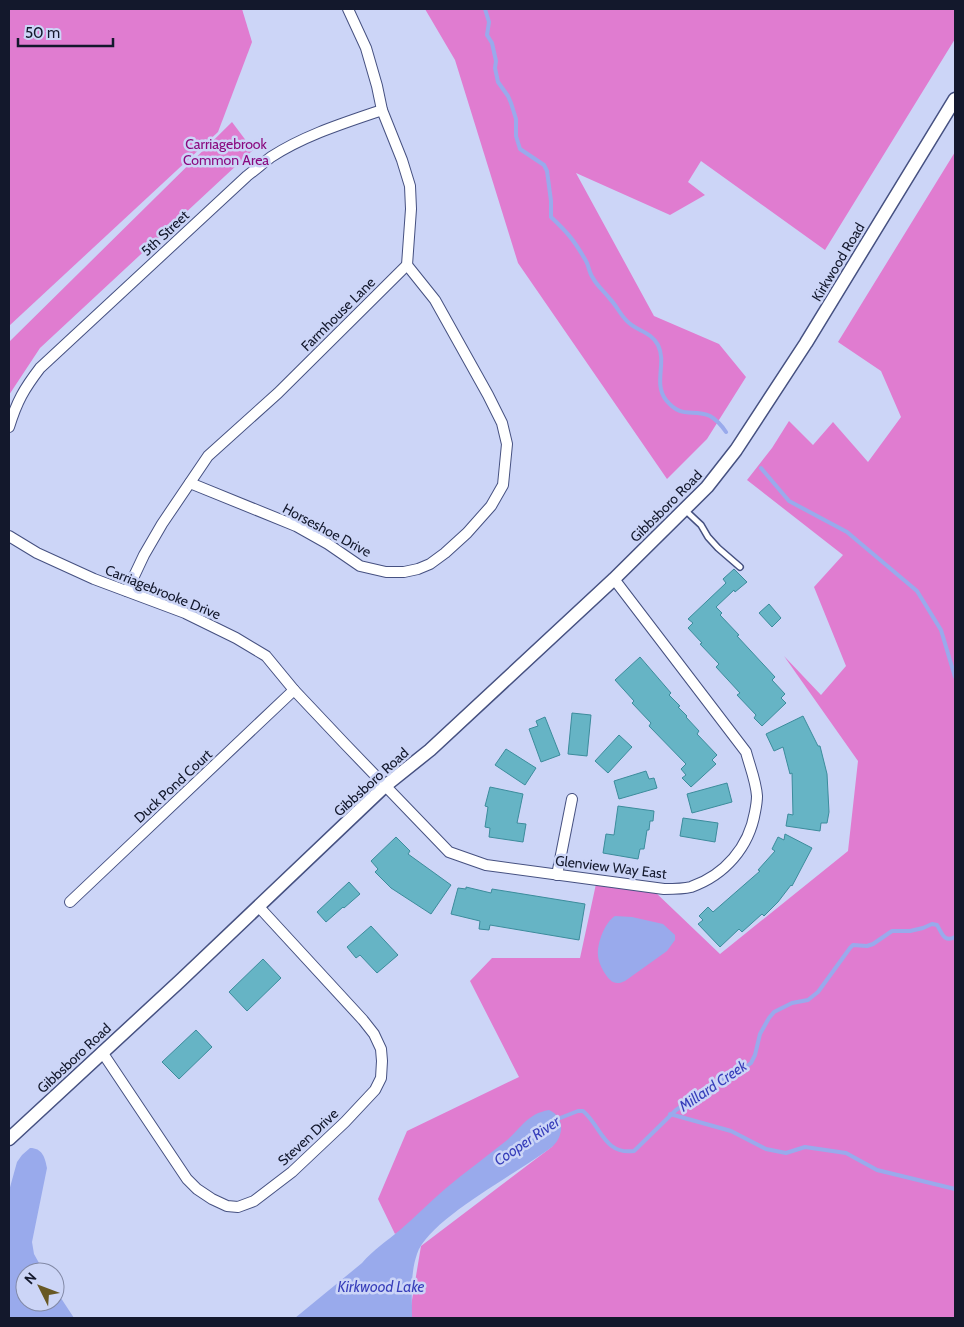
<svg xmlns="http://www.w3.org/2000/svg" width="964" height="1327" font-family="Cabin,sans-serif">
	<style>
		.green { fill: #e07cd0 }
		.water { fill: #99aaec }
		.lines { fill: none; stroke-linecap: round; stroke-linejoin: round }
		.stream { stroke: #99aaec; stroke-width: 4 }
		.building { fill: #66b4c5; stroke: #3c8c9c }
		.service-casing { stroke: #465181; stroke-width: 8 }
		.minor-casing { stroke: #465181; stroke-width: 12 }
		.tertiary-casing { stroke: #465181; stroke-width: 15 }
		.service { stroke: #fff; stroke-width: 5 }
		.minor { stroke: #fff; stroke-width: 10 }
		.tertiary { stroke: #fff; stroke-width: 12 }
		.labels { text-anchor: middle; dominant-baseline: central; stroke-width: 5; stroke-linejoin: round; paint-order: stroke }
		.park-label { font-size: 14px; fill: #8a087e; stroke: #ccd5f7 }
		.street-label { font-size: 14px; fill: #13182c; stroke: #ccd5f7 }
		.water-label { font-size: 15px; font-style: italic; fill: #373eba; stroke: #ccd5f7 }
	</style>
	<rect width="100%" height="100%" fill="#ccd5f7"/>
	<g class="green">
		<path d="M9,9H242L252,42L218,132L9,326Z"/>
		<path d="M425,9H955V39L825,250L701,161L688,182L705,195L670,215L576,173L654,316L719,344L746,377L707,439L667,479L518,263L455,60Z"/>
		<path d="M232,122L253,150L40,348L9,395V342Z"/>
		<path d="M955,152V1318H409L421,1246L553,1146L395,1234L378,1199L407,1131L519,1077L470,981L492,958H580L596,884L654,891L720,954L848,851L858,761L784,656L821,695L846,666L814,587L843,555L747,480L772,448L789,421L813,445L833,422L868,462L901,417L881,371L838,342Z"/>
	</g>
	<g class="water">
		<path d="M615,916L632,917L663,924L675,935V940L667,951L625,981C621,983 617,984 613,982C606,978 598,963 598,955C597,943 605,922 615,916Z"/>
		<path d="M549,1110C565,1117 564,1135 553,1146C522,1171 429,1218 417,1254C410,1274 412,1297 412,1318H295L362,1263C373,1250 387,1241 400,1230C415,1217 430,1202 445,1189C465,1172 486,1157 506,1141C521,1129 526,1114 549,1110Z"/>
		<path d="M30,1148C42,1148 45,1157 47,1168L32,1242L34,1254L44,1272H25V1302H55V1289L74,1318H9V1191L17,1162L22,1155Z"/>
	</g>
	<g class="lines">
		<g class="stream">
			<path d="M485,9L489,22L487,35L492,43L496,61L495,68L498,82L508,96L511,103L516,119V136L520,149L544,165L547,171L551,201V217C568,233 574,240 586,261C589,266 589,273 593,278C597,286 605,292 610,299C616,305 620,314 626,320C635,331 651,331 658,345C667,363 653,383 666,400C682,420 693,408 710,416C717,420 722,426 726,432"/>
			<path d="M761,468L789,501L847,532L917,591L941,630L955,677"/>
			<path d="M670,1114L731,1131L766,1149L786,1153L805,1147L846,1153L877,1170L955,1189"/>
			<path d="M555,1120L578,1111H583C601,1126 604,1155 634,1151L676,1110L719,1081L743,1069L751,1063L755,1055L760,1034L769,1018L774,1012L792,1003L808,1000L818,992L850,948L853,945L867,946L873,944L892,931H910L923,928L932,924L937,925C942,933 944,943 955,937"/>
		</g>
	</g>
	<g class="building">
		<path d="M734,569L747,582L735,592L734,590L716,607L722,613L720,615L739,635L737,636L775,677L772,680L785,694L781,698L786,703L762,726L754,718L756,715L737,695L740,693L716,667L719,664L700,644L702,643L688,628L693,623L688,619L726,583L723,579Z"/>
		<path d="M769,604L781,618L772,627L759,613Z"/>
		<path d="M640,657L671,693L669,695L680,706L678,707L687,716L686,717L699,731L697,734L717,755L712,760L716,764L691,787L682,778L686,775L681,769L686,764L649,726L651,723L632,703L634,701L615,680Z"/>
		<path d="M572,713L591,715L587,756L568,754Z"/>
		<path d="M803,716L818,746H820L827,774L829,812L827,823H821L820,831L786,826L788,814L793,815L792,773L790,774L783,747L774,751L766,734Z"/>
		<path d="M545,717L560,755L541,762L529,729L538,726L536,721Z"/>
		<path d="M619,735L632,747L608,773L595,761Z"/>
		<path d="M506,749L536,768L525,785L495,765Z"/>
		<path d="M646,771L649,779L654,778L657,788L619,799L614,781Z"/>
		<path d="M727,783L732,802L692,813L687,794Z"/>
		<path d="M490,787L523,794L517,823L526,824L523,842L489,837L490,828L485,827L488,807L485,806Z"/>
		<path d="M618,806L654,811L653,821H650L649,830H647L644,849H640L638,859L603,853L606,834L614,835Z"/>
		<path d="M683,818L718,823L715,842L680,836Z"/>
		<path d="M785,834L812,848L792,886L791,885L778,902L764,916L762,914L742,932L739,929L720,947L698,924L703,920L699,916L708,907L713,912L760,871L758,870L775,851L772,849L778,837L784,840Z"/>
		<path d="M396,837L410,851L408,854L451,885L431,914L391,888L375,872L378,869L371,861Z"/>
		<path d="M349,882L360,894L344,908L343,907L326,922L317,912Z"/>
		<path d="M466,887L491,893L492,889L585,904L579,940L490,925L489,930L479,929L480,921L451,914L458,888L466,889Z"/>
		<path d="M371,926L398,955L377,973L360,955L356,958L347,947Z"/>
		<path d="M263,959L281,978L247,1011L229,992Z"/>
		<path d="M196,1030L212,1047L179,1079L162,1062Z"/>
	</g>
	<g class="lines">
		<defs>
			<path id="service" d="M685,510L701,525L708,537L718,548L740,567"/>
			<g id="minor">
				<path d="M9,427C17,401 24,389 40,368L247,176C255,170 263,163 271,157C305,135 344,123 382,110"/>
				<path d="M190,483L296,526L328,544L360,566L386,572H404L418,569L430,564L445,553L467,533L491,506L503,485L507,444L502,423L488,395L435,300L407,265"/>
				<path d="M9,536L37,553L94,579L185,613L236,638L266,656L294,690L345,744L449,852L486,865L664,889C673,889 683,889 691,887C725,875 749,847 755,812C756,807 757,801 757,796C756,781 750,767 746,752L614,579"/>
				<path d="M127,591L144,555L162,524L208,456L278,393L407,265L411,209L410,186L402,160L382,110L377,86L366,48L348,9"/>
				<path d="M557,875L572,799"/>
				<path d="M70,902L294,690"/>
				<path d="M102,1052L187,1179L197,1189L212,1199L227,1206L238,1207L254,1201L292,1172L345,1122L375,1090L381,1078L382,1061L381,1049L374,1034L363,1020L259,907"/>
			</g>
			<path id="tertiary" d="M9,1139L181,980L385,786L430,750L614,579L707,487L736,450L806,343L955,99"/>
		</defs>
		<use href="#service" class="service-casing"/>
		<use href="#minor" class="minor-casing"/>
		<use href="#tertiary" class="tertiary-casing"/>
		<use href="#service" class="service"/>
		<use href="#minor" class="minor"/>
		<use href="#tertiary" class="tertiary"/>
	</g>
	<g class="labels">
		<g class="park-label">
			<text x="226" y="144">Carriagebrook<tspan x="226" dy="16">Common Area</tspan></text>
		</g>
		<g class="street-label">
			<text transform="translate(165 233) rotate(-43)">5th Street</text>
			<text transform="translate(838 262) rotate(-59)">Kirkwood Road</text>
			<text transform="translate(338 314) rotate(-45)">Farmhouse Lane</text>
			<text transform="translate(666 506) rotate(-45)">Gibbsboro Road</text>
			<text transform="translate(327 530) rotate(28)">Horseshoe Drive</text>
			<text transform="translate(163 592) rotate(22)">Carriagebrooke Drive</text>
			<text transform="translate(371 782) rotate(-42)">Gibbsboro Road</text>
			<text transform="translate(173 786) rotate(-43)">Duck Pond Court</text>
			<text transform="translate(611 867) rotate(7)">Glenview Way East</text>
			<text transform="translate(74 1058) rotate(-43)">Gibbsboro Road</text>
			<text transform="translate(308 1137) rotate(-43)">Steven Drive</text>
		</g>
		<g class="water-label">
			<text transform="translate(713 1086) rotate(-34)">Millard Creek</text>
			<text transform="translate(527 1141) rotate(-34)">Cooper River</text>
			<text x="381" y="1287">Kirkwood Lake</text>
		</g>
	</g>
	<rect width="964" height="1327" fill="none" stroke="#13182c" stroke-width="20"/>
	<g transform="translate(40 1287) rotate(312)"><circle r="24" fill="#ccd5f7" stroke="#8289a6"/>
	<path d="M0-4L9 19L0 12L-9 19Z" fill="#675825"/>
	<text y="-8" font-size="14" font-weight="bold" text-anchor="middle" fill="#13182c">N</text>
	</g>
	<path d="M18 38v8h95v-8" fill="none" stroke="#13182c" stroke-width="2.5"/>
	<text x="25" y="38" font-size="15" fill="#13182c" stroke="#ccd5f7" stroke-width="4" paint-order="stroke">50 m</text>
</svg>
